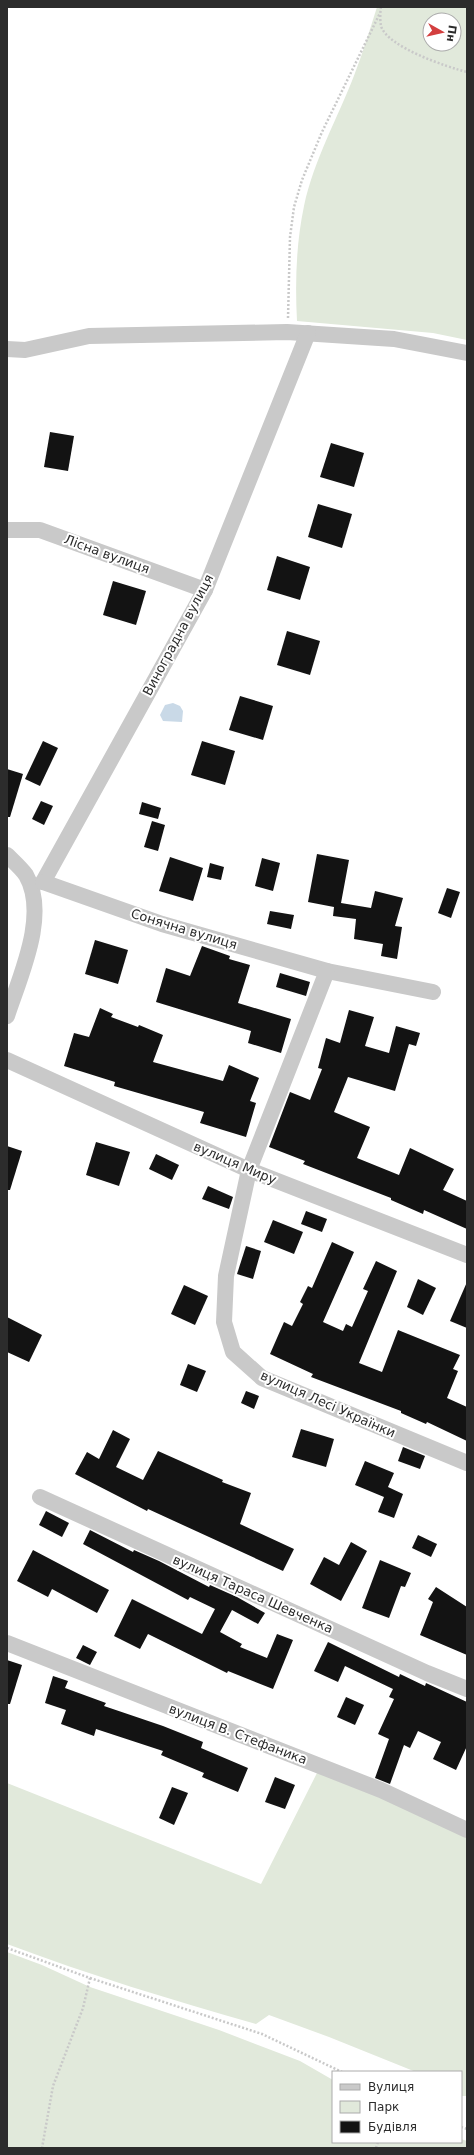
<svg xmlns="http://www.w3.org/2000/svg" width="474" height="2155" font-family="'DejaVu Sans',sans-serif">
	<style>
		.green { fill: #e1e9db; fill-rule: evenodd }
		.water { fill: #c9d9e7 }
		.building { fill: #131313 }
		.lines { fill: none; stroke-linecap: round; stroke-linejoin: round }
		.path { stroke: #c9c9c9; stroke-width: 2.5; stroke-dasharray: 2 2; stroke-linecap: butt }
		.minor { stroke: #c9c9c9; stroke-width: 16 }
		.labels { text-anchor: middle; dominant-baseline: central; stroke-width: 4; stroke-linejoin: round; paint-order: stroke }
		.street-label { font-size: 13px; fill: #2c2c2c; stroke: #fff }
	</style>
	<rect width="100%" height="100%" fill="#fff"/>
	<g class="green">
		<path d="M377,7H467V340L433,333L297,321C295,283 296,244 304,206C314,159 338,118 355,73C363,52 370,29 377,7ZM430,20H454V44H430Z"/>
		<path d="M318,1771L372,1793L467,1837V2096H461V2072H416L329,2037L269,2015L256,2024C172,2000 89,1975 7,1944V1783L261,1884Z"/>
		<path d="M7,1952L42,1965L90,1987L219,2030L300,2061L333,2080V2142H461V2139L467,2141V2148H7Z"/>
	</g>
	<path class="water" d="M173,703L180,706L183,711L182,722L163,721L160,715L165,705Z"/>
	<g class="building">
		<path d="M50,432L74,436L68,471L44,467Z"/>
		<path d="M331,443L364,453L354,487L320,477Z"/>
		<path d="M318,504L352,514L342,548L308,537Z"/>
		<path d="M277,556L310,567L300,600L267,590Z"/>
		<path d="M113,581L146,591L136,625L103,615Z"/>
		<path d="M287,631L320,641L310,675L277,665Z"/>
		<path d="M240,696L273,706L263,740L229,730Z"/>
		<path d="M43,741L58,748L40,786L25,779Z"/>
		<path d="M202,741L235,751L225,785L191,775Z"/>
		<path d="M7,769L23,774L10,817H7Z"/>
		<path d="M41,801L53,806L44,825L32,819Z"/>
		<path d="M142,802L161,808L158,819L139,814Z"/>
		<path d="M152,821L165,825L158,851L144,847Z"/>
		<path d="M317,854L349,860L341,903L371,908L375,891L403,898L395,926L402,927L397,959L381,956L383,944L354,939L356,919L333,916L334,907L308,902Z"/>
		<path d="M170,857L203,868L193,901L159,891Z"/>
		<path d="M262,858L280,863L273,891L255,886Z"/>
		<path d="M210,863L224,867L221,880L207,877Z"/>
		<path d="M447,888L460,892L451,918L438,913Z"/>
		<path d="M270,911L294,915L291,929L267,924Z"/>
		<path d="M95,940L128,950L118,984L85,974Z"/>
		<path d="M202,946L230,956L229,959L250,965L238,1003L291,1019L281,1053L248,1043L251,1031L156,1002L166,968L190,976Z"/>
		<path d="M280,973L310,982L306,996L276,987Z"/>
		<path d="M100,1008L113,1014L111,1017L138,1027L139,1025L163,1035L153,1062L223,1081L229,1065L259,1078L250,1101L256,1103L246,1137L200,1123L204,1112L114,1086L115,1082L64,1066L74,1033L89,1037Z"/>
		<path d="M349,1010L374,1017L365,1046L389,1053L396,1026L420,1033L416,1046L409,1044L395,1091L348,1077L334,1112L370,1127L357,1158L399,1175L410,1148L454,1169L443,1190L467,1201V1229L424,1210L423,1214L391,1200V1198L303,1164L305,1161L269,1147L290,1092L310,1100L322,1069L318,1068L326,1038L340,1043Z"/>
		<path d="M96,1142L130,1152L119,1186L86,1175Z"/>
		<path d="M7,1146L22,1151L10,1190H7Z"/>
		<path d="M156,1154L179,1165L172,1180L149,1169Z"/>
		<path d="M208,1186L233,1197L229,1209L202,1199Z"/>
		<path d="M306,1211L327,1219L322,1232L301,1224Z"/>
		<path d="M273,1220L303,1232L294,1254L264,1242Z"/>
		<path d="M332,1242L354,1252L323,1322L343,1331L346,1324L352,1327L368,1291L363,1289L376,1261L397,1271L359,1363L382,1372L398,1330L460,1355L453,1369L458,1371L447,1398L467,1407V1441L427,1422L426,1424L401,1413V1411L311,1377L313,1374L270,1354L284,1322L292,1326L303,1304L300,1302L308,1286L312,1288Z"/>
		<path d="M246,1246L261,1251L253,1279L237,1274Z"/>
		<path d="M418,1279L436,1288L423,1315L407,1307Z"/>
		<path d="M467,1282V1328L450,1321Z"/>
		<path d="M184,1285L208,1296L195,1325L171,1314Z"/>
		<path d="M7,1317L42,1335L29,1362L7,1352Z"/>
		<path d="M188,1364L206,1371L197,1392L180,1385Z"/>
		<path d="M246,1391L259,1396L254,1409L241,1403Z"/>
		<path d="M301,1429L334,1439L326,1467L292,1457Z"/>
		<path d="M113,1430L130,1439L116,1467L143,1480L158,1451L223,1480L222,1482L251,1493L240,1524L294,1549L283,1571L148,1509L147,1511L75,1474L87,1452L99,1459Z"/>
		<path d="M403,1447L425,1456L420,1469L398,1461Z"/>
		<path d="M365,1461L394,1473L388,1487L403,1494L394,1518L378,1512L384,1497L355,1485Z"/>
		<path d="M46,1511L69,1523L62,1537L39,1525Z"/>
		<path d="M90,1530L133,1552L134,1550L159,1561L209,1587L210,1585L237,1597L265,1613L258,1624L232,1610L220,1632L242,1644L240,1647L267,1658L277,1634L293,1640L273,1689L228,1671L227,1673L148,1634L140,1649L114,1636L132,1599L202,1634L215,1609L190,1597L188,1600L83,1544Z"/>
		<path d="M418,1535L437,1544L431,1557L412,1548Z"/>
		<path d="M351,1542L367,1551L341,1601L310,1584L324,1557L339,1565Z"/>
		<path d="M33,1550L109,1590L97,1613L52,1589L48,1597L17,1581Z"/>
		<path d="M380,1560L411,1573L405,1587L401,1586L389,1618L362,1608Z"/>
		<path d="M436,1587L467,1607V1655L420,1635L433,1602L428,1599Z"/>
		<path d="M328,1642L399,1677L400,1674L425,1686L426,1683L467,1702V1746L456,1770L433,1759L441,1742L418,1731L410,1748L404,1745L390,1784L375,1778L389,1739L378,1734L394,1699L389,1697L393,1689L345,1666L338,1682L314,1671Z"/>
		<path d="M83,1645L97,1652L90,1665L76,1658Z"/>
		<path d="M7,1660L22,1665L10,1704H7Z"/>
		<path d="M53,1676L68,1681L65,1688L106,1703L104,1706L163,1726L203,1742L201,1748L248,1768L238,1792L202,1777L204,1773L161,1755L163,1751L96,1729L94,1736L61,1724L66,1710L45,1703Z"/>
		<path d="M346,1697L364,1705L355,1725L337,1717Z"/>
		<path d="M275,1777L295,1785L285,1809L265,1802Z"/>
		<path d="M172,1787L188,1793L174,1825L159,1818Z"/>
	</g>
	<g class="lines">
		<g class="path">
			<path d="M381,7C380,13 380,20 381,26C387,47 447,67 467,72"/>
			<path d="M288,318L290,237L294,207L302,180L322,132L380,13"/>
			<path d="M7,1948L90,1978L83,2008L53,2086L42,2148"/>
			<path d="M90,1978L262,2034L342,2072"/>
			<path d="M461,2127L467,2129"/>
			<path d="M376,2148L378,2142"/>
		</g>
		<g class="minor">
			<path d="M7,349L25,350L89,336L287,332L394,339L467,353"/>
			<path d="M7,530H40L205,590"/>
			<path d="M7,855C13,861 21,868 26,875C49,915 20,976 7,1016"/>
			<path d="M43,882L205,590L308,333"/>
			<path d="M43,882L162,924L327,971L433,992"/>
			<path d="M327,971L249,1170L226,1276L224,1322L233,1352L262,1378L467,1463"/>
			<path d="M7,1060L249,1170L467,1255"/>
			<path d="M40,1497L427,1673L467,1689"/>
			<path d="M7,1643L381,1790L467,1830"/>
		</g>
	</g>
	<g class="labels">
		<g class="street-label">
			<text transform="translate(107 554) rotate(20)">Лісна вулиця</text>
			<text transform="translate(178 635) rotate(-62)">Виноградна вулиця</text>
			<text transform="translate(184 929) rotate(17)">Сонячна вулиця</text>
			<text transform="translate(235 1163) rotate(23)">вулиця Миру</text>
			<text transform="translate(328 1404) rotate(24)">вулиця Лесі Українки</text>
			<text transform="translate(253 1594) rotate(24)">вулиця Тараса Шевченка</text>
			<text transform="translate(238 1734) rotate(21)">вулиця В. Стефаника</text>
		</g>
	</g>
	<rect width="474" height="2155" fill="none" stroke="#2c2c2c" stroke-width="16"/>
	<rect x="332" y="2071" width="130" height="72" fill="#ffffff" stroke="#ababab"/>
	<rect x="340" y="2084" width="20" height="6" fill="#c9c9c9" stroke="#ababab"/>
	<text x="368" y="2091" font-size="12" fill="#2c2c2c">Вулиця</text>
	<rect x="340" y="2101" width="20" height="12" fill="#e1e9db" stroke="#ababab"/>
	<text x="368" y="2111" font-size="12" fill="#2c2c2c">Парк</text>
	<rect x="340" y="2121" width="20" height="12" fill="#131313" stroke="#ababab"/>
	<text x="368" y="2131" font-size="12" fill="#2c2c2c">Будівля</text>
	<g transform="translate(442 32) rotate(98)"><circle r="19" fill="#ffffff" stroke="#ababab"/>
	<path d="M0-3L7 15L0 10L-7 15Z" fill="#d33f3f"/>
	<text y="-6" font-size="11" font-weight="bold" text-anchor="middle" fill="#2c2c2c">Пн</text>
	</g>
</svg>
